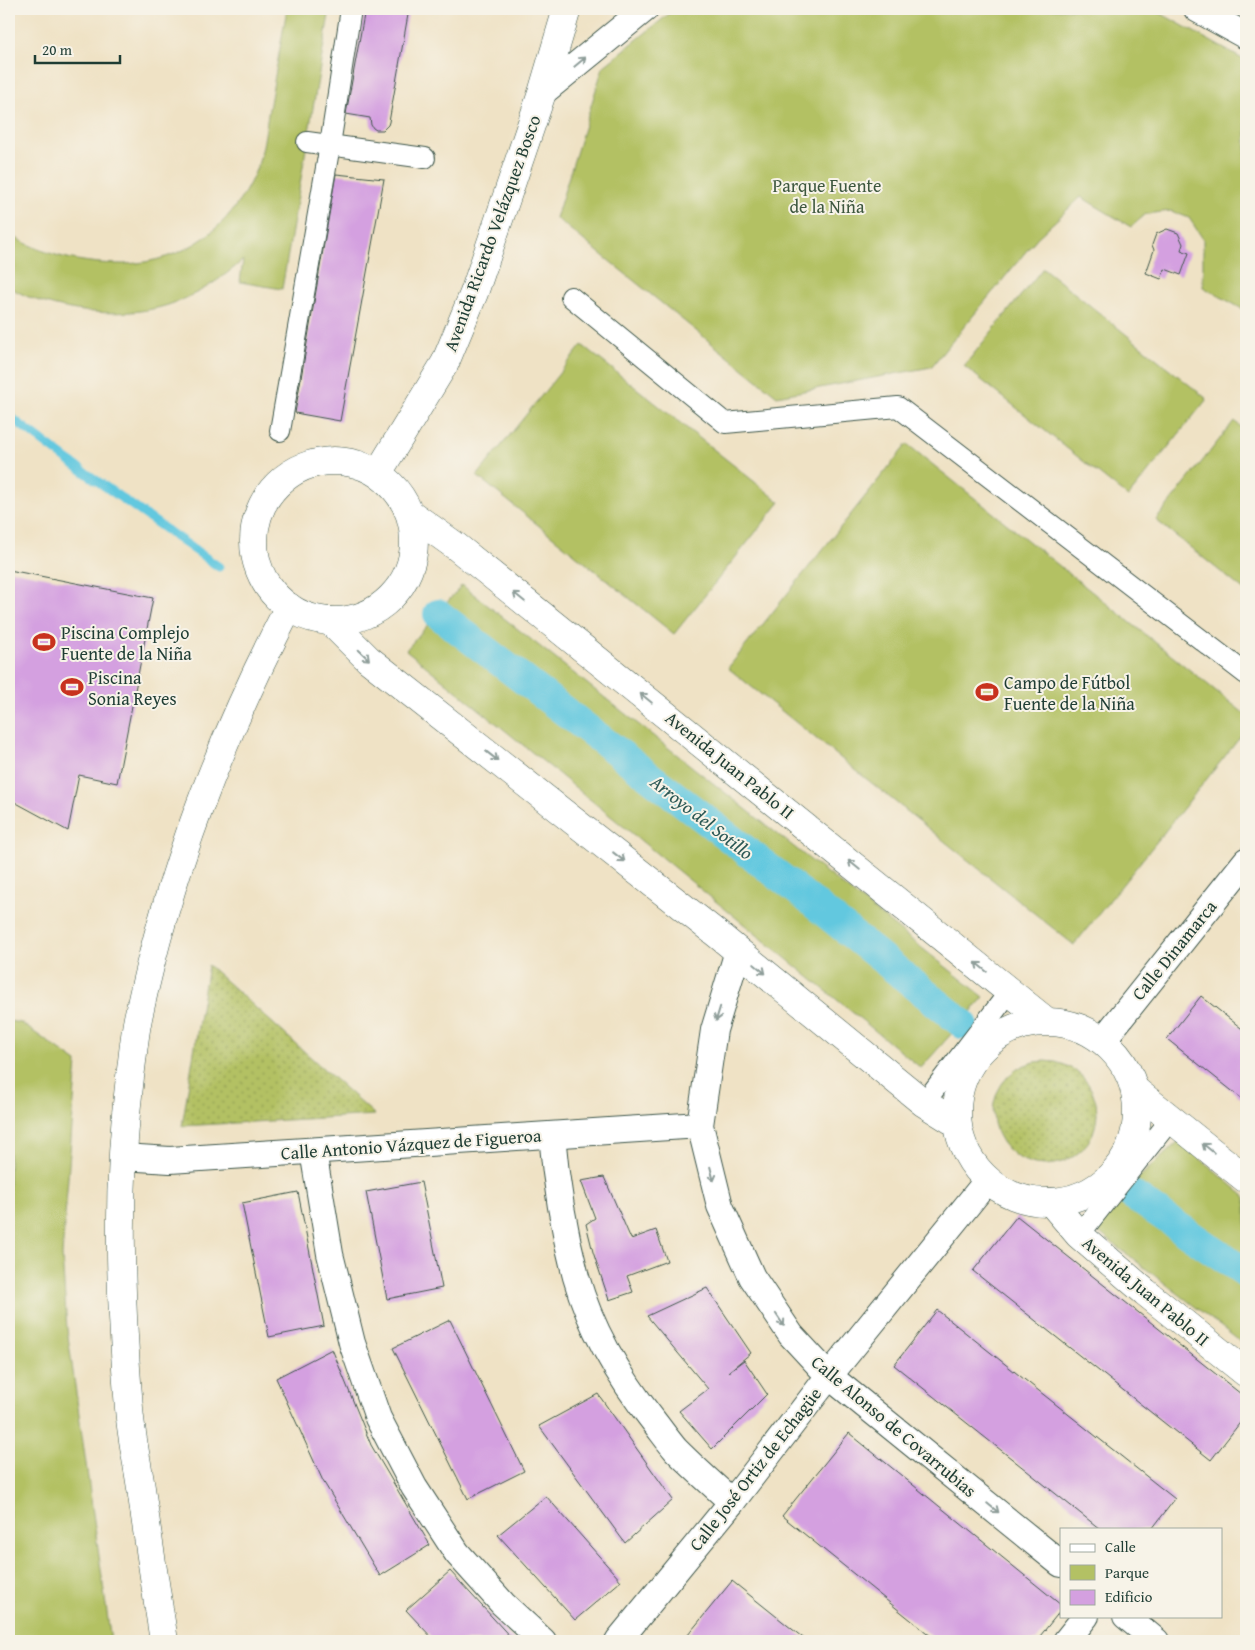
<svg xmlns="http://www.w3.org/2000/svg" width="1255" height="1650" font-family="'Gentium Book Plus',serif">
	<style>
		.park { fill: #b3c164; stroke: #697f4c }
		.garden { fill: url(#garden-dots); stroke: #697f4c }
		.lines { fill: none; stroke-linecap: round; stroke-linejoin: round }
		.stream { stroke: #62c8df; stroke-width: 9 }
		.canal { stroke: #62c8df; stroke-width: 30 }
		.building { fill: #d4a0e0 }
		.pedestrian-casing { stroke: #3e564a; stroke-width: 22 }
		.minor-casing { stroke: #3e564a; stroke-width: 28 }
		.tertiary-casing { stroke: #3e564a; stroke-width: 29 }
		.pedestrian { stroke: #fff; stroke-width: 20 }
		.minor { stroke: #fff; stroke-width: 26 }
		.tertiary { stroke: #fff; stroke-width: 28 }
		.oneway { stroke: #8f9e9a }
		.labels { text-anchor: middle; dominant-baseline: central; stroke-width: 4; stroke-linejoin: round; paint-order: stroke }
		.park-label { font-size: 18px; fill: #3d573e; stroke: #f7f3e8 }
		.street-label { font-size: 18px; fill: #1f3d34; stroke: #f7f3e8 }
		.poi-label { font-size: 18px; fill: #1f3d34; stroke: #f7f3e8; text-anchor: start }
		.water-label { font-size: 19px; font-style: italic; fill: #2c5956; stroke: #f7f3e8 }
	</style>
	<defs>
		<pattern id="garden-dots" width="8" height="8" patternUnits="userSpaceOnUse" patternTransform="scale(1.25)"><rect width="8" height="8" fill="#b3c164"/><path d="M2 2h.1M6 6h.1" fill="none" stroke="#919e53" stroke-width="1.8" stroke-linecap="round"/></pattern>
	</defs>
	<rect width="100%" height="100%" fill="#f7f3e8"/>
	<filter id="ink" filterUnits="userSpaceOnUse"><feTurbulence type="fractalNoise" baseFrequency=".02" numOctaves="2"/><feDisplacementMap in="SourceGraphic" scale="10" xChannelSelector="R" yChannelSelector="G"/><feConvolveMatrix kernelMatrix="1 2 1 2 8 2 1 2 1" color-interpolation-filters="sRGB"/></filter>
	<filter id="wash" filterUnits="userSpaceOnUse"><feTurbulence type="fractalNoise" baseFrequency=".0096" numOctaves="4" result="noise"/><feDisplacementMap in="SourceGraphic" scale="20" xChannelSelector="R" yChannelSelector="G"/><feGaussianBlur stdDeviation="1.12" result="paint"/><feColorMatrix in="noise" values="0 0 0 0 0 0 0 0 0 0 0 0 0 0 0 0 0 1.4 0 .05"/><feComposite in="paint" operator="in"/></filter>
	<g filter="url(#wash)">
		<rect width="100%" height="100%" fill="#efe2c5"/>
		<g class="park">
			<path d="M287,9H330L282,289L240,282L243,260C222,279 196,296 168,305C121,320 51,313 9,287V234C44,256 83,264 124,264C185,262 231,228 255,172C264,153 265,130 269,109C275,76 281,42 287,9Z"/>
			<path d="M675,9H1153L1246,61V311L1203,287V239L1189,218L1171,211L1146,214L1131,227L1081,197L1037,238L931,367L777,396L556,218L603,67Z"/>
			<path d="M1043,268L1207,399L1128,497L964,366Z"/>
			<path d="M582,345L780,502L674,634L477,476Z"/>
			<path d="M1234,421L1246,431V592L1156,520Z"/>
			<path d="M907,444L1246,715V730L1074,945L728,668Z"/>
			<path d="M462,585L984,997L921,1068L406,650Z"/>
			<path d="M9,1021L21,1023L77,1062L62,1255L67,1329L111,1641H9Z"/>
			<path d="M1179,1141L1246,1197V1346L1088,1224Z"/>
		</g>
		<g class="garden">
			<path d="M208,965L375,1115L182,1126Z"/>
			<circle cx="1045" cy="1113" r="52"/>
		</g>
		<g class="lines">
			<path class="stream" d="M9,416L69,461L219,567"/>
			<g class="canal">
				<path d="M438,614L792,886L963,1024"/>
				<path d="M1128,1192L1246,1273"/>
			</g>
		</g>
		<g id="blocks">
			<g class="building">
				<path d="M365,9H409L389,122L388,125L383,130H376L373,128L371,125L370,118L346,114Z"/>
				<path d="M336,174L384,179L340,421L295,413Z"/>
				<path d="M1167,229L1178,233L1183,244L1181,250L1189,253L1181,275L1165,269L1161,279L1146,273L1154,250L1152,245L1156,234Z"/>
				<path d="M9,570L153,598L117,783L79,775L68,831L9,799Z"/>
				<path d="M1201,996L1246,1032V1102L1167,1039Z"/>
				<path d="M604,1177L631,1239L656,1230L667,1261L627,1276L633,1292L609,1300L593,1252L586,1224L595,1218L581,1181Z"/>
				<path d="M421,1182L442,1288L387,1299L366,1192Z"/>
				<path d="M298,1192L324,1326L269,1337L242,1203Z"/>
				<path d="M1017,1216L1246,1398V1415L1211,1460L973,1271Z"/>
				<path d="M707,1288L751,1353L728,1372L744,1360L767,1394L712,1449L679,1411L708,1389L647,1316Z"/>
				<path d="M937,1310L1175,1499L1152,1529H1100L894,1365Z"/>
				<path d="M450,1320L524,1471L468,1499L393,1348Z"/>
				<path d="M332,1349L371,1445L430,1545L380,1576L323,1481L276,1378Z"/>
				<path d="M598,1394L673,1500L625,1543L539,1426Z"/>
				<path d="M849,1433L1061,1605V1610L1036,1641H937L782,1516Z"/>
				<path d="M546,1496L621,1581L575,1620L498,1535Z"/>
				<path d="M450,1571L514,1641H435L406,1610Z"/>
				<path d="M732,1581L807,1641H683Z"/>
			</g>
		</g>
	</g>
	<g filter="url(#ink)">
		<use href="#blocks" fill-opacity="0" stroke="#3e564a" stroke-width="1"/>
		<g class="lines">
			<defs>
				<g id="pedestrian">
					<path d="M307,142L425,158"/>
					<path d="M571,297L725,423L898,407L1246,674"/>
					<path d="M280,431L330,145L351,9"/>
					<path d="M924,1103L1010,991"/>
					<path d="M1079,1235L1171,1119"/>
				</g>
				<g id="minor">
					<path d="M1197,9L1246,36"/>
					<path d="M542,93L645,9"/>
					<path d="M738,951L714,1030L700,1125L720,1206L752,1277L791,1335L829,1376L1061,1564"/>
					<path d="M1103,1040L1246,861"/>
					<path d="M552,1135C556,1183 564,1231 576,1277C591,1330 621,1380 655,1423C662,1432 669,1442 676,1450C694,1468 713,1485 732,1502"/>
					<path d="M313,1151L330,1254L352,1343L378,1418L414,1487L457,1553L503,1604L543,1641"/>
					<path d="M123,1157L170,1160L700,1125"/>
					<path d="M1126,1616L1156,1641"/>
					<path d="M618,1641L732,1502L829,1376L987,1181"/>
					<path d="M1066,1641L1086,1616"/>
				</g>
				<g id="tertiary">
					<circle cx="334" cy="541" r="80"/>
					<path d="M378,473L445,363L474,293L542,93L567,9"/>
					<path d="M411,514L457,547L1046,1021"/>
					<path d="M330,621L368,659L717,934L924,1103L956,1123"/>
					<circle cx="1047" cy="1112" r="90"/>
					<path d="M1135,1090L1246,1179"/>
					<path d="M1051,1202L1079,1235L1145,1292L1246,1373"/>
					<path d="M164,1641C156,1590 148,1539 141,1488C137,1461 131,1435 129,1408C120,1297 116,1187 130,1077C133,1057 134,1037 138,1018C169,872 220,740 289,607"/>
				</g>
			</defs>
			<use href="#pedestrian" class="pedestrian-casing"/>
			<use href="#minor" class="minor-casing"/>
			<use href="#tertiary" class="tertiary-casing"/>
			<use href="#pedestrian" class="pedestrian"/>
			<use href="#minor" class="minor"/>
			<use href="#tertiary" class="tertiary"/>
		</g>
		<defs><path id="oneway-shaft" d="M-6 0H5M1.5-3L5.5 0L1.5 3" fill="none" stroke-width="1.6" stroke-linecap="round" stroke-linejoin="round" transform="scale(1.25)"/></defs>
		<g class="oneway">
			<use href="#oneway-shaft" transform="translate(580 62) rotate(-40)"/>
			<use href="#oneway-shaft" transform="translate(519 597) rotate(-141)"/>
			<use href="#oneway-shaft" transform="translate(364 655) rotate(44)"/>
			<use href="#oneway-shaft" transform="translate(646 698) rotate(-141)"/>
			<use href="#oneway-shaft" transform="translate(492 756) rotate(38)"/>
			<use href="#oneway-shaft" transform="translate(619 857) rotate(38)"/>
			<use href="#oneway-shaft" transform="translate(854 865) rotate(-141)"/>
			<use href="#oneway-shaft" transform="translate(981 967) rotate(-141)"/>
			<use href="#oneway-shaft" transform="translate(760 969) rotate(40)"/>
			<use href="#oneway-shaft" transform="translate(718 1014) rotate(107)"/>
			<use href="#oneway-shaft" transform="translate(1208 1148) rotate(-141)"/>
			<use href="#oneway-shaft" transform="translate(712 1174) rotate(76)"/>
			<use href="#oneway-shaft" transform="translate(780 1320) rotate(56)"/>
			<use href="#oneway-shaft" transform="translate(993 1508) rotate(39)"/>
		</g>
	</g>
	<defs>
		<symbol id="stadium-bare" viewBox="-9 -9 18 18"><path d="M0-5a6.5 5 0 1 0 0 10a6.5 5 0 1 0 0-10ZM-3.5-1.8h7v3.6h-7Z" fill="#c8321e" stroke="#f7f3e8" stroke-width="2.5" paint-order="stroke"/></symbol>
	</defs>
	<g fill-rule="evenodd">
		<use href="#stadium-bare" x="28" y="626" width="32" height="32"/>
		<use href="#stadium-bare" x="56" y="671" width="32" height="32"/>
		<use href="#stadium-bare" x="971" y="676" width="32" height="32"/>
	</g>
	<g class="labels">
		<g class="park-label">
			<text x="827" y="185">Parque Fuente<tspan x="827" dy="21">de la Niña</tspan></text>
		</g>
		<g class="street-label">
			<text transform="translate(492 233) rotate(-70)">Avenida Ricardo Velázquez Bosco</text>
			<text transform="translate(730 765) rotate(39)">Avenida Juan Pablo II</text>
			<text transform="translate(1174 950) rotate(-51)">Calle Dinamarca</text>
			<text transform="translate(411 1144) rotate(-4)">Calle Antonio Vázquez de Figueroa</text>
			<text transform="translate(1146 1291) rotate(40)">Avenida Juan Pablo II</text>
			<text transform="translate(894 1426) rotate(40)">Calle Alonso de Covarrubias</text>
			<text transform="translate(755 1469) rotate(-52)">Calle José Ortiz de Echagüe</text>
		</g>
		<g class="poi-label">
			<text x="61" y="632">Piscina Complejo<tspan x="61" dy="21">Fuente de la Niña</tspan></text>
			<text x="88" y="677">Piscina<tspan x="88" dy="21">Sonia Reyes</tspan></text>
			<text x="1004" y="682">Campo de Fútbol<tspan x="1004" dy="21">Fuente de la Niña</tspan></text>
		</g>
		<g class="water-label">
			<text transform="translate(702 817) rotate(38)">Arroyo del Sotillo</text>
		</g>
	</g>
	<rect width="1255" height="1650" fill="none" stroke="#f7f3e8" stroke-width="30"/>
	<rect x="1060" y="1528" width="162" height="90" fill="#f7f3e8" stroke="#a1aaa0"/>
	<rect x="1070" y="1544" width="25" height="8" fill="#ffffff" stroke="#a1aaa0"/>
	<text x="1105" y="1552" font-size="15" fill="#1f3d34">Calle</text>
	<rect x="1070" y="1565" width="25" height="15" fill="#b3c164" stroke="#a1aaa0"/>
	<text x="1105" y="1578" font-size="15" fill="#1f3d34">Parque</text>
	<rect x="1070" y="1590" width="25" height="15" fill="#d4a0e0" stroke="#a1aaa0"/>
	<text x="1105" y="1602" font-size="15" fill="#1f3d34">Edificio</text>
	<path d="M35 55v8h85v-8" fill="none" stroke="#1f3d34" stroke-width="2.5"/>
	<text x="42" y="55" font-size="15" fill="#1f3d34" stroke="#f7f3e8" stroke-width="4" paint-order="stroke">20 m</text>
</svg>
